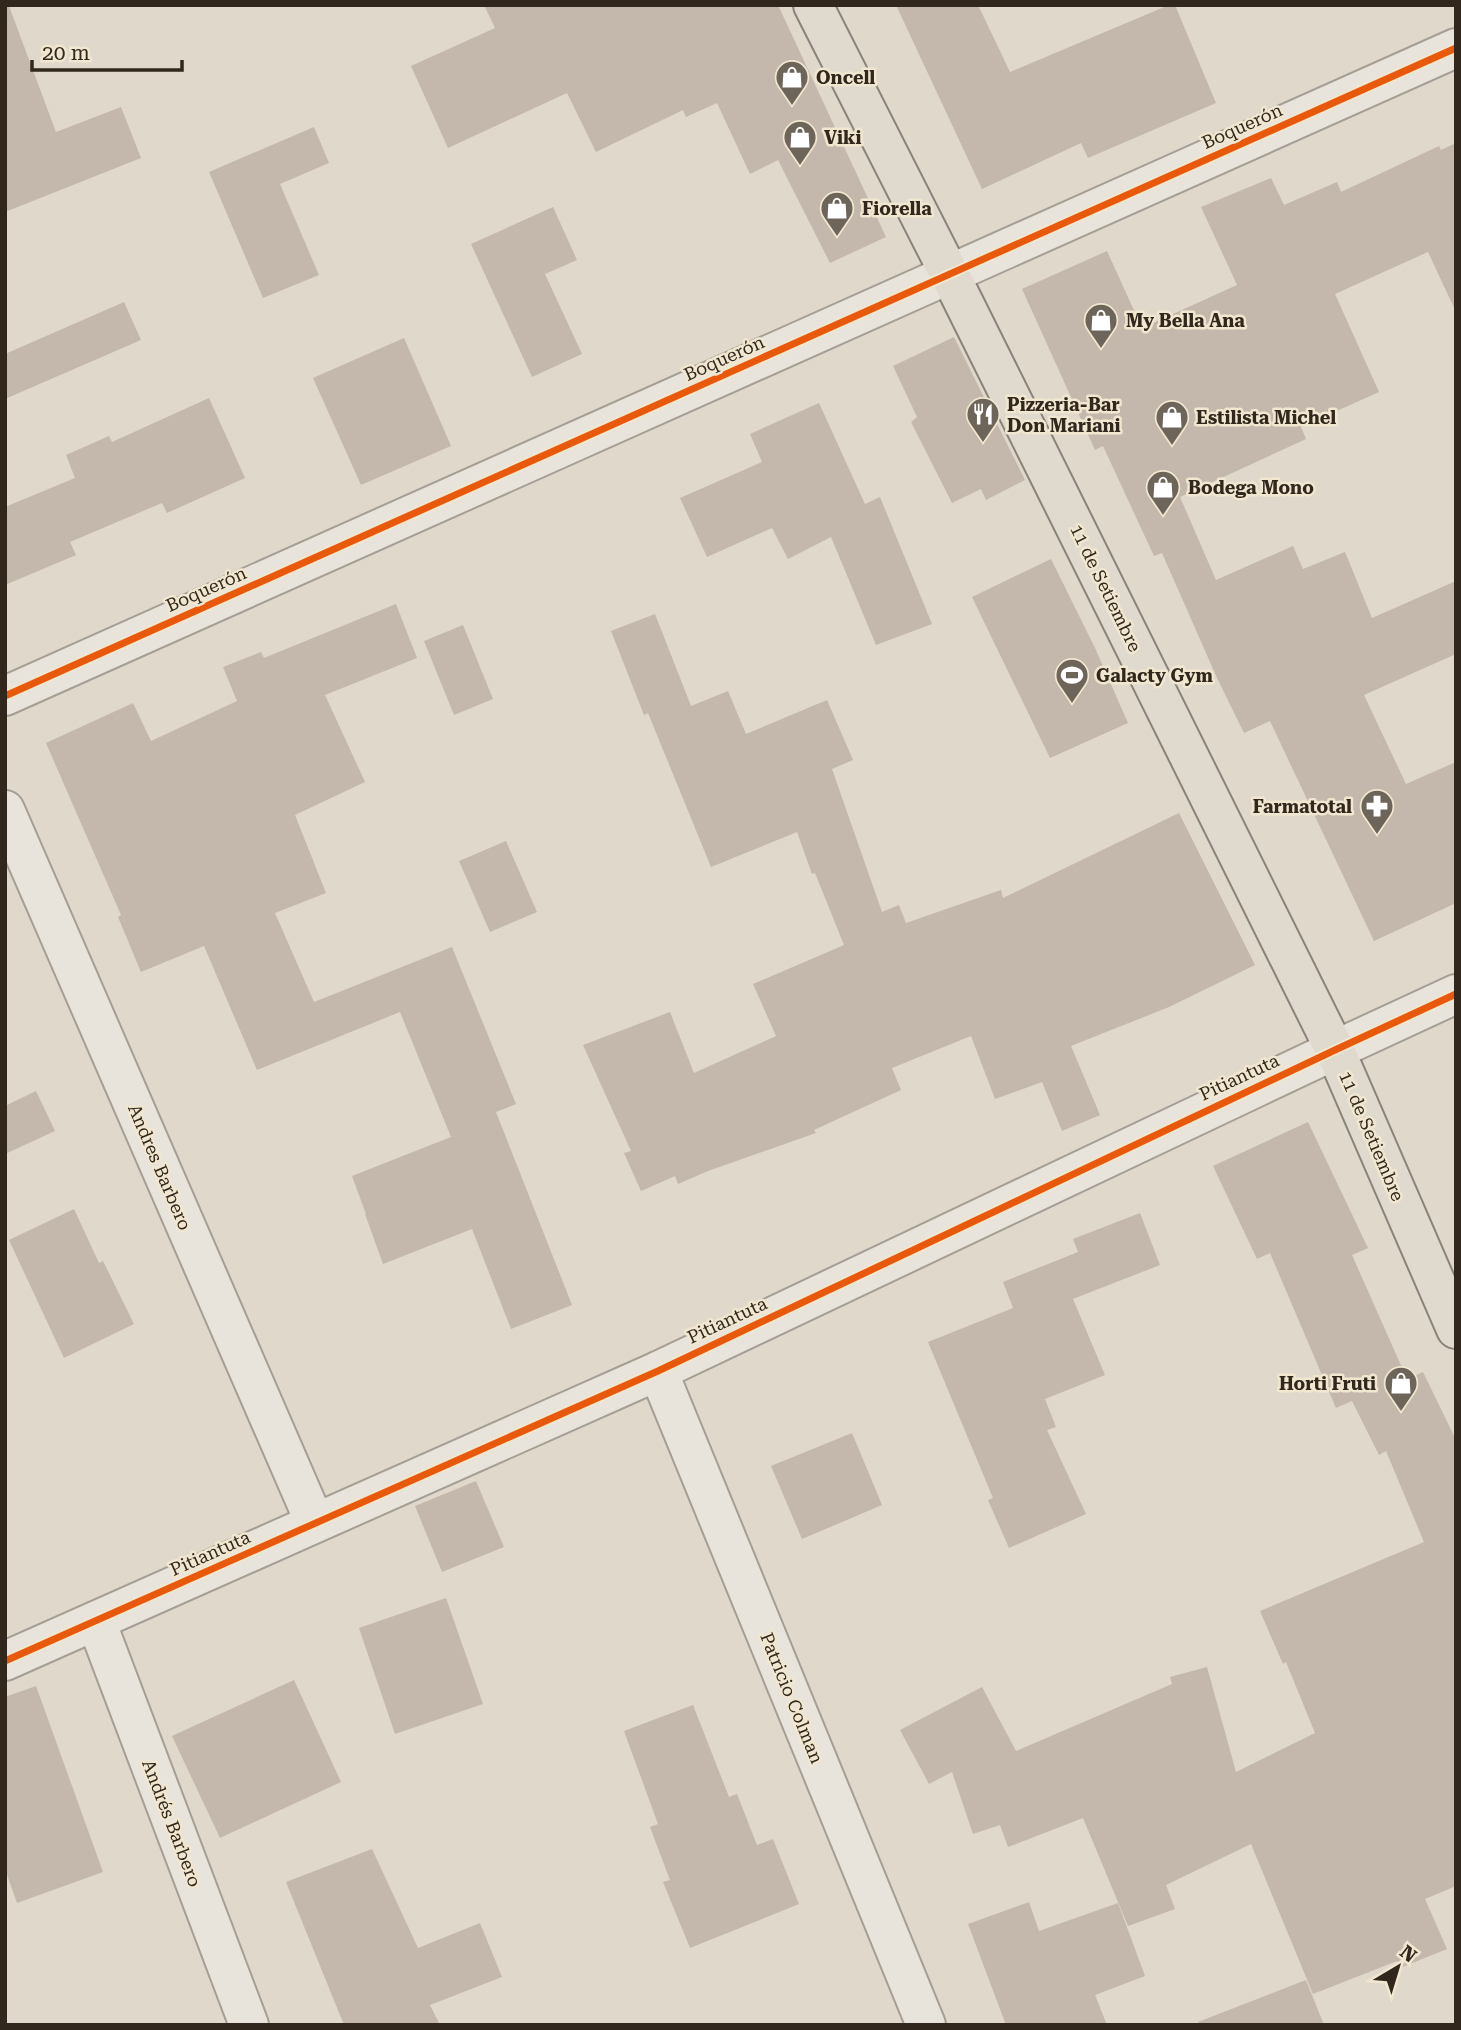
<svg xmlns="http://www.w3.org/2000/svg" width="1461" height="2030" font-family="'Roboto Serif',serif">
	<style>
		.building { fill: #c3b8ab }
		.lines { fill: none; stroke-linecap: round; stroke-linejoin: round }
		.minor-casing { stroke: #a59e94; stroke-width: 42 }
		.major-casing { stroke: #8a837a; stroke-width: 42 }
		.minor { stroke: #e8e4db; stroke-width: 38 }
		.major { stroke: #dfdacd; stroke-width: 38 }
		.cycleway-casing { stroke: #f1e7d0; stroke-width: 11 }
		.cycleway { stroke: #e8590c; stroke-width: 7 }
		.labels { text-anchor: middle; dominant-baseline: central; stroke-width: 5; stroke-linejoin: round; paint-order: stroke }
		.poi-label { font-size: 18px; font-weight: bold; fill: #31271d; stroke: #f1e7d0; text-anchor: start }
		.street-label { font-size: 18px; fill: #31271d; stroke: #f1e7d0 }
	</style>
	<rect width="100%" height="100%" fill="#e0d8ca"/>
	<g class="building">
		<path d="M484,5H778L886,237L830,263L778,160L750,174L717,103L686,117L683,110L596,152L567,93L448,148L411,66L495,28Z"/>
		<path d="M896,5H978L1010,72L1169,5H1175L1216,103L1088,158L1081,143L982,189Z"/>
		<path d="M9,6L56,132L121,107L141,158L5,212V7Z"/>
		<path d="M314,127L329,163L280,184L319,275L263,298L209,172Z"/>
		<path d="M1456,143V312L1428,252L1335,294L1379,392L1301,427L1306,439L1180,497L1216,580L1293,546L1303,569L1345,552L1372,618L1456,581V654L1364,695L1406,784L1456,762V903L1374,941L1270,721L1244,733L1217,678L1162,553L1154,556L1103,446L1095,450L1022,289L1107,251L1142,328L1237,285L1201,207L1271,178L1284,205L1337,182L1341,192L1439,146L1441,150Z"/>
		<path d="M553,207L577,260L545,274L582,354L532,377L471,244Z"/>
		<path d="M124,302L141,340L5,399V354Z"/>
		<path d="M954,337L1025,480L986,500L981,489L952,503L911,422L917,417L893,366Z"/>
		<path d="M404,338L451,446L361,485L313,378Z"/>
		<path d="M209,398L245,478L167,513L162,503L70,542L76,555L5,585V507L75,478L66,455L109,436L112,442Z"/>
		<path d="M819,403L865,504L880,497L932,624L876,645L831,537L788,559L772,528L707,557L680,498L762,462L750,434Z"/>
		<path d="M1051,559L1095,648L1128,723L1050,758L972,597Z"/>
		<path d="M396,604L417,658L325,695L365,782L295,815L326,893L275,913L314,1002L452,947L516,1104L496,1112L572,1305L511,1329L472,1229L383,1264L365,1214H366L352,1176L451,1137L400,1012L257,1070L204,946L141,972L118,917L121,915L46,743L133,703L151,741L237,701L223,667L261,652L264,658Z"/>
		<path d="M655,614L691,706L728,691L746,734L827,700L853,760L832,769L882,912L899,905L906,923L1001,890L1003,898L1179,813L1255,965L1169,1007L1071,1046L1100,1115L1062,1131L1042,1082L995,1099L971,1036L892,1068L901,1090L814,1130L816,1133L708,1171L678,1184L675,1176L641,1191L624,1153L631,1151L583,1045L670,1012L694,1073L776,1036L753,984L844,945L815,873L812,874L797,832L711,867L648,713L644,715L611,631Z"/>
		<path d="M463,625L493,699L454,715L424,641Z"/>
		<path d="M506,841L537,912L490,932L459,861Z"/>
		<path d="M36,1091L55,1131L5,1154V1106Z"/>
		<path d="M1308,1122L1368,1248L1352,1255L1407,1379L1423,1372L1456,1440V1886L1425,1899L1447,1949L1400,1968L1397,1961L1313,1994L1251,1844L1166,1885L1175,1909L1128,1926L1083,1818L1008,1847L1000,1825L973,1834L952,1772L929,1784L900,1730L982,1687L1016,1751L1172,1684L1170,1677L1207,1667L1236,1772L1315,1733L1286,1662L1283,1664L1260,1611L1424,1542L1386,1451L1379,1455L1352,1401L1336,1408L1270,1253L1257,1259L1213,1166Z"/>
		<path d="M74,1209L99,1263L103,1261L134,1324L64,1358L9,1240Z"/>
		<path d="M1140,1213L1160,1265L1073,1299L1105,1375L1045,1399L1056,1427L1047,1430L1086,1514L1009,1548L988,1500L993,1498L928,1342L1013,1308L1003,1282L1078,1252L1073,1239Z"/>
		<path d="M852,1433L882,1505L802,1539L771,1466Z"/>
		<path d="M476,1481L504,1547L442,1572L415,1506Z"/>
		<path d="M446,1598L483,1704L395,1734L359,1628Z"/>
		<path d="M294,1680L341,1782L220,1838L172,1736Z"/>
		<path d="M36,1686L103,1872L17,1903L5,1869V1697Z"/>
		<path d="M693,1705L729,1797L737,1794L757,1845L773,1839L799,1904L690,1948L663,1882L670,1880L650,1827L658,1824L624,1731Z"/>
		<path d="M372,1849L418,1948L480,1923L502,1977L430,2005L440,2025H344L286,1882Z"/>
		<path d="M1029,1902L1039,1931L1118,1903L1145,1976L1095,1995L1107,2025H1006L968,1924Z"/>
		<path d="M1306,1980L1324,2025H1199L1198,2022Z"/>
	</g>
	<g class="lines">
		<defs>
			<g id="minor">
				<path d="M5,696L1456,48"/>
				<path d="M5,810L315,1523"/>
				<path d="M658,1371L926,2025"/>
				<path d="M96,1621L249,2025"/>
				<path d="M5,1661L658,1371L1335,1050L1456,994"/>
			</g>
			<path id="major" d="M813,5L950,275L1335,1050L1456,1329"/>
		</defs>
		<use href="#minor" class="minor-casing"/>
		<use href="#major" class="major-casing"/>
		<use href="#minor" class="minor"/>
		<use href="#major" class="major"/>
		<defs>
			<g id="cycleway">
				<path d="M5,696L1456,48"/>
				<path d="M5,1661L658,1371L1335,1050L1456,994"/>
			</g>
		</defs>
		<use href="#cycleway" class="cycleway-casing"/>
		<use href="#cycleway" class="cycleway"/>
	</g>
	<defs>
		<symbol id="shop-pin" viewBox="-11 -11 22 30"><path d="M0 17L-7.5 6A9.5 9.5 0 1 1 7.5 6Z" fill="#6e655a" stroke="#f1e7d0"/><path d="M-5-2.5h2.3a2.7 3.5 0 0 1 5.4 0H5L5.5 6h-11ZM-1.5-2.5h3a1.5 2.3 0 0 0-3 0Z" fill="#fff"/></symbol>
		<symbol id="restaurant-pin" viewBox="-11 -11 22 30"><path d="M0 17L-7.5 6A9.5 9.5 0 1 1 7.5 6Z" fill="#6e655a" stroke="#f1e7d0"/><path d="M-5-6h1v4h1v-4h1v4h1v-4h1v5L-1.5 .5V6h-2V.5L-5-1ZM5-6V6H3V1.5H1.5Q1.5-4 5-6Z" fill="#fff"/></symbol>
		<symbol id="stadium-pin" viewBox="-11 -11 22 30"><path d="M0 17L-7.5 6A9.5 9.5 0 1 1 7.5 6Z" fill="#6e655a" stroke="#f1e7d0"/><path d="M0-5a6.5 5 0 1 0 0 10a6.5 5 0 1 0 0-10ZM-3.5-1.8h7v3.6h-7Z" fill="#fff"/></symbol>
		<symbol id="pharmacy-pin" viewBox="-11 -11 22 30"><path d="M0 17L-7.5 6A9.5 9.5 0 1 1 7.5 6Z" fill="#6e655a" stroke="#f1e7d0"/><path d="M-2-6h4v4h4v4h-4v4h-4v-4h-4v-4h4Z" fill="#fff"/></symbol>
	</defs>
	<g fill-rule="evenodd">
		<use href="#shop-pin" x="773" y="58" width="38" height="52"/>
		<use href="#shop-pin" x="781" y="118" width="38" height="52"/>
		<use href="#shop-pin" x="818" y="189" width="38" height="52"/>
		<use href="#shop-pin" x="1082" y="301" width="38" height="52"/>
		<use href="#restaurant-pin" x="964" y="395" width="38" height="52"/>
		<use href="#shop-pin" x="1153" y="398" width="38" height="52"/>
		<use href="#shop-pin" x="1144" y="468" width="38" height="52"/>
		<use href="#stadium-pin" x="1053" y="656" width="38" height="52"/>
		<use href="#pharmacy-pin" x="1358" y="787" width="38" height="52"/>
		<use href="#shop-pin" x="1382" y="1364" width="38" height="52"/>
	</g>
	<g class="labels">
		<g class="poi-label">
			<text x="816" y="77">Oncell</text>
			<text x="824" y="137">Viki</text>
			<text x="862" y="208">Fiorella</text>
			<text x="1126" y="320">My Bella Ana</text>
			<text x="1007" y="404">Pizzeria-Bar<tspan x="1007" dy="21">Don Mariani</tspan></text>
			<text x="1196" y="417">Estilista Michel</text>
			<text x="1188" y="487">Bodega Mono</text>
			<text x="1096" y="675">Galacty Gym</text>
			<text x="1352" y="806" text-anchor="end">Farmatotal</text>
			<text x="1376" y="1383" text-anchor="end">Horti Fruti</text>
		</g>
		<g class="street-label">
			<text transform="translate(1242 126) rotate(-24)">Boquerón</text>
			<text transform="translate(724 358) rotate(-24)">Boquerón</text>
			<text transform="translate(1106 588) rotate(64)">11 de Setiembre</text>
			<text transform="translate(206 589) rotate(-24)">Boquerón</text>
			<text transform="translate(1239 1077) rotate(-25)">Pitiantuta</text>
			<text transform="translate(1372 1136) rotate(67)">11 de Setiembre</text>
			<text transform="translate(160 1167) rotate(67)">Andres Barbero</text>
			<text transform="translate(727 1320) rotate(-25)">Pitiantuta</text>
			<text transform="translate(210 1553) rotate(-24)">Pitiantuta</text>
			<text transform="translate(792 1698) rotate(68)">Patricio Colman</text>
			<text transform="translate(172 1823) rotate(69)">Andrés Barbero</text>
		</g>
	</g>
	<rect width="1461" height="2030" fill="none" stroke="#31271d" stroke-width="14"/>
	<g transform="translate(1398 1967) rotate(38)" stroke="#f1e7d0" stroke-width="5" paint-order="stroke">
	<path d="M0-5L12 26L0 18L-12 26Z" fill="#31271d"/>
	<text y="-10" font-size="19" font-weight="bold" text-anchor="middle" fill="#31271d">N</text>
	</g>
	<path d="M32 60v10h150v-10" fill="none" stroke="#31271d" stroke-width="3.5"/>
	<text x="42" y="60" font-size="21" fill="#31271d" stroke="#f1e7d0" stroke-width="5" paint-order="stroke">20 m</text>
</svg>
